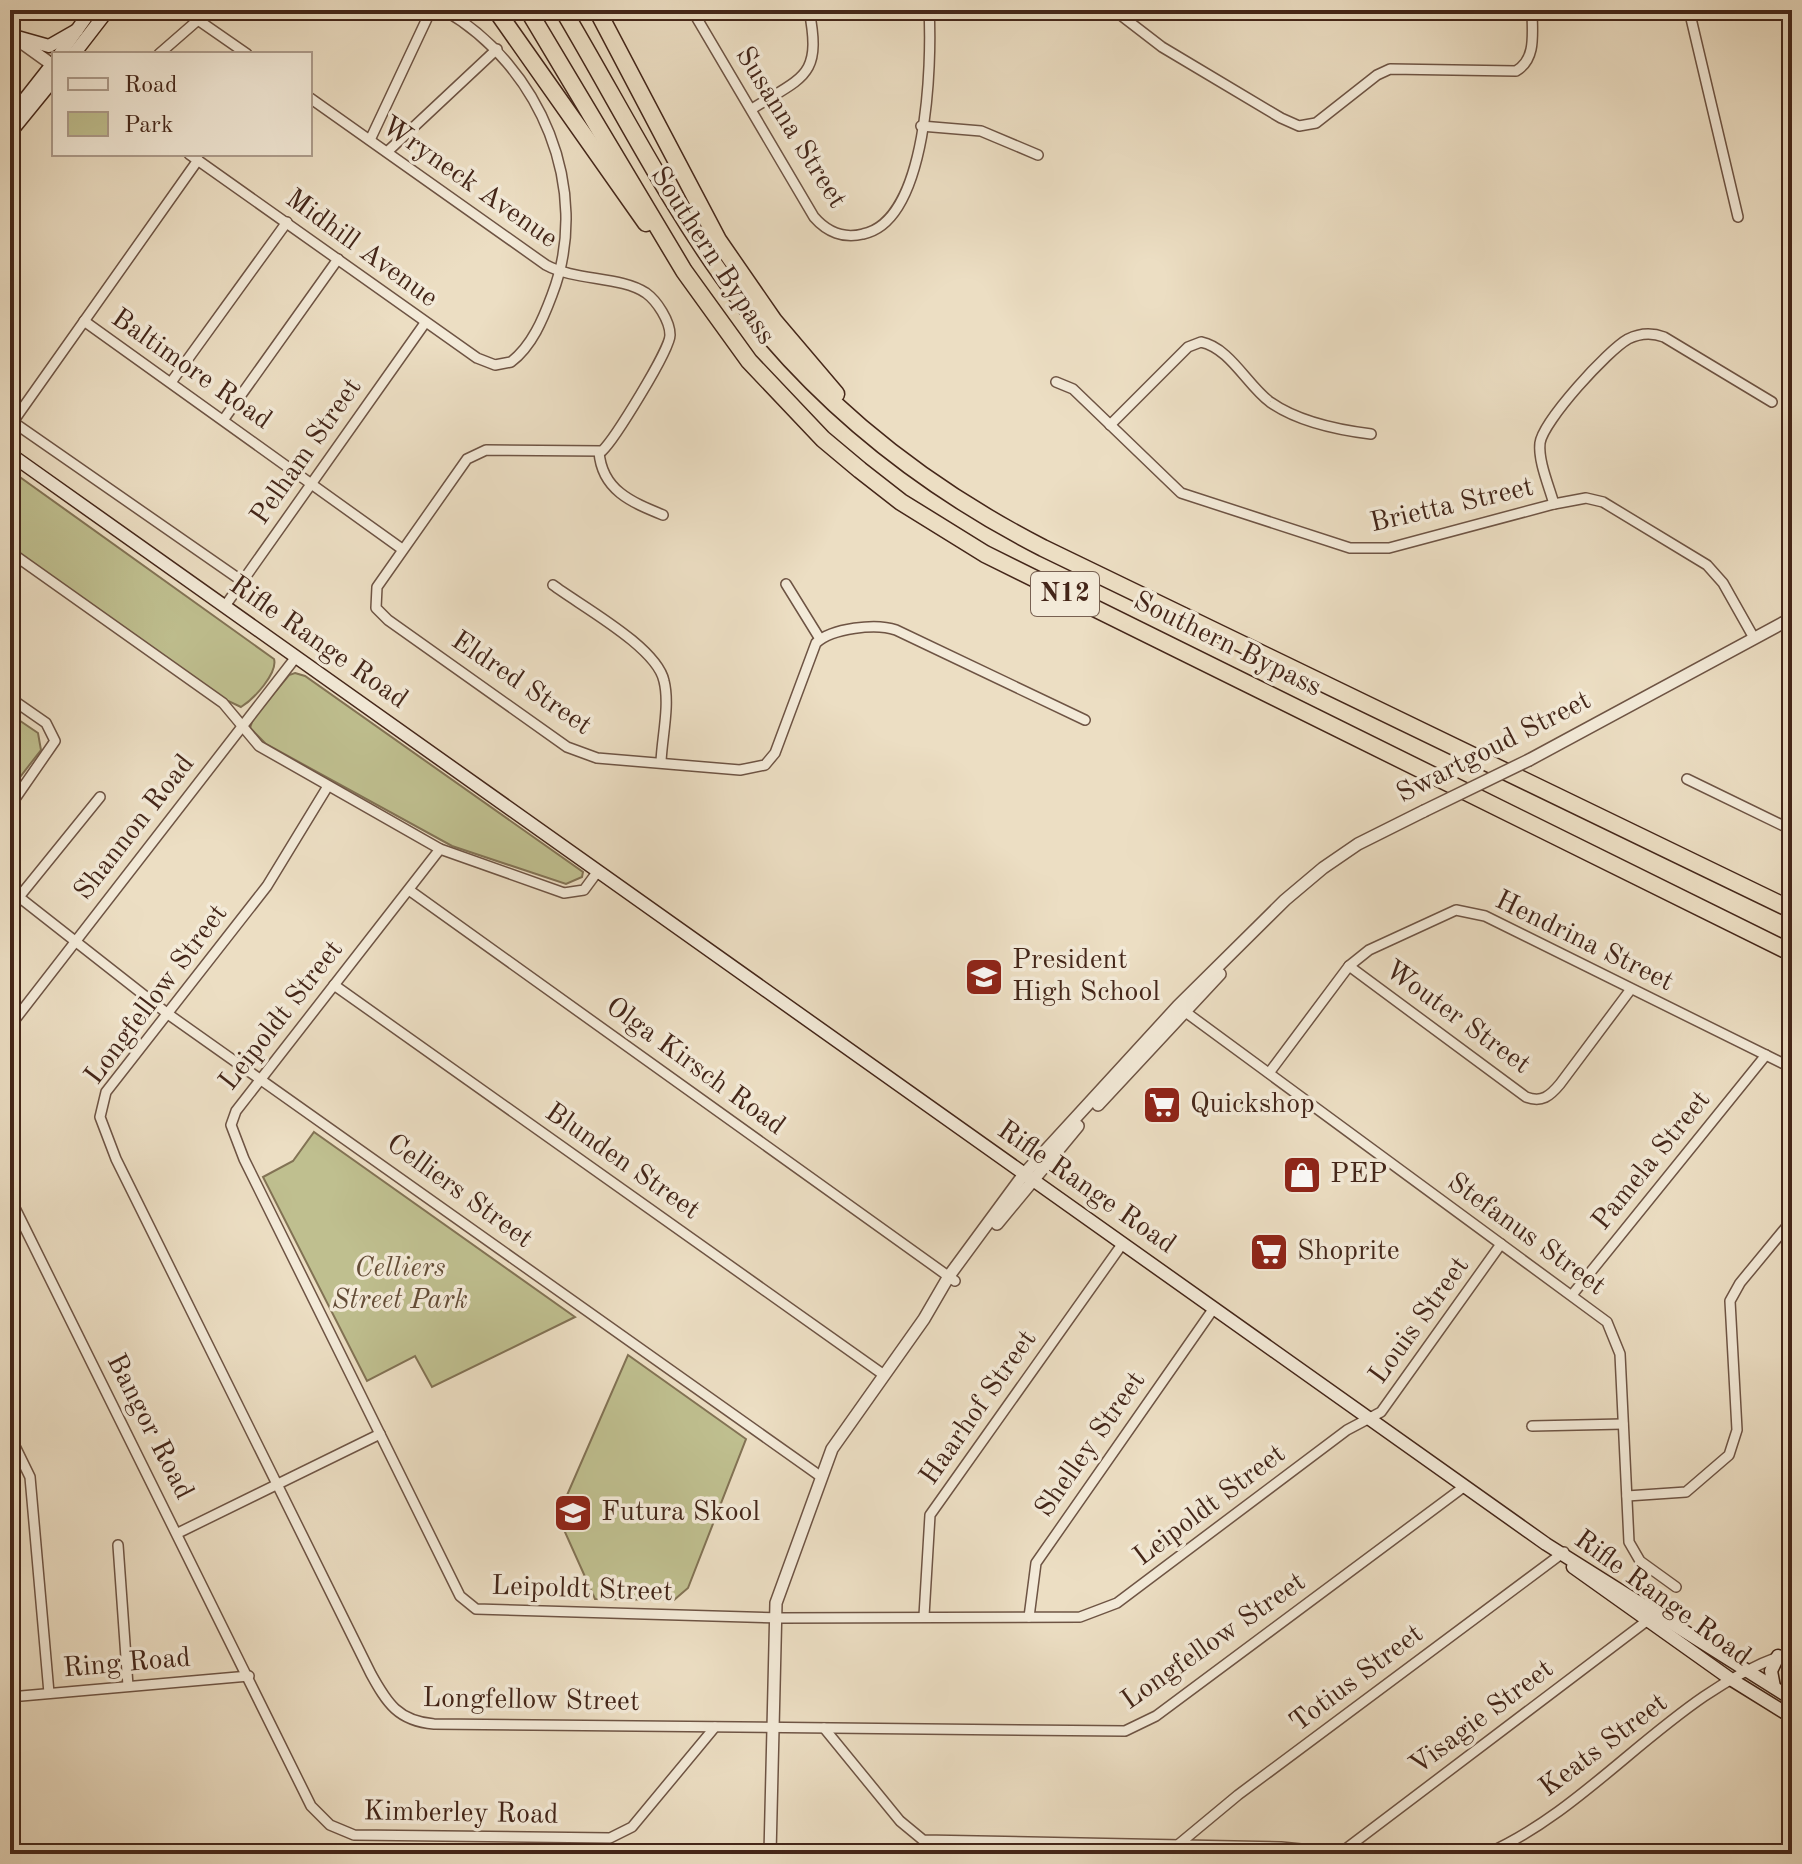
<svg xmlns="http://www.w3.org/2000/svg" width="1802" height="1864" font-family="'Old Standard TT',serif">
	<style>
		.green { fill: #bfbf8f; stroke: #827254; stroke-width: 2 }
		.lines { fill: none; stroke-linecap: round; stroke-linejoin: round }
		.minor-casing { stroke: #6e5444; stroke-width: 12 }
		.tertiary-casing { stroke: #6e5444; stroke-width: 14 }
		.secondary-casing { stroke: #442619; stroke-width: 15 }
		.motorway-casing { stroke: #442619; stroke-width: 19 }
		.minor { stroke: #f3ead8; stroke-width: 9 }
		.tertiary { stroke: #f3ead8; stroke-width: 11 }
		.secondary { stroke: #f3ead8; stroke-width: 12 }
		.motorway { stroke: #ecdec3; stroke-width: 16 }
		.tertiary-bridge-casing { stroke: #6e5444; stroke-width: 14; stroke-linecap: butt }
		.tertiary-bridge { stroke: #f3ead8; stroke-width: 11 }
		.labels { text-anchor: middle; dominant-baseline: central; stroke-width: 7; stroke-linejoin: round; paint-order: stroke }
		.shield { fill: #f3ead8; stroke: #786152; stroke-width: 2 }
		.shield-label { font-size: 26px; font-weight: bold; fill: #442619 }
		.street-label { font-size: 28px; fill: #442619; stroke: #f3ead8 }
		.poi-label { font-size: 28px; fill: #442619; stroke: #f3ead8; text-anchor: start }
		.park-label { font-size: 28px; font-style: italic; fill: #634c36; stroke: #f3ead8 }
	</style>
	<rect width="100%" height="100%" fill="#ecdec3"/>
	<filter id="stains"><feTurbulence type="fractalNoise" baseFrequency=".0025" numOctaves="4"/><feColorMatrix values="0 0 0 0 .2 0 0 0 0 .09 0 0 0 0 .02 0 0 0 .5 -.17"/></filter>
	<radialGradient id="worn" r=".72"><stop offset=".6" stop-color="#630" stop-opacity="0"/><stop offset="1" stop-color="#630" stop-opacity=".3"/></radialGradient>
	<g class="green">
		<path d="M10,470L274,659C278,673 254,699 241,707L226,700L10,547Z"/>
		<path d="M295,673L305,676L583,872L582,877L566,884L452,846L266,744L250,728L253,719L289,675Z"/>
		<path d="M10,714L38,733L41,750L10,790Z"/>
		<path d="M314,1132L575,1317L432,1387L415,1356L367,1381L263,1177L293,1161Z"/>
		<path d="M628,1355L746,1439L688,1588L674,1600L595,1599L556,1512L561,1509Z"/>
	</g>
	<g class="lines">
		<defs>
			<g id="minor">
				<path d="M692,10L814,217C827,232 844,239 863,234C928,221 932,63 929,10"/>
				<path d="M1114,10L1162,47L1281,118L1299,126L1316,123L1377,75L1390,69L1516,71C1537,59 1532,32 1532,10"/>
				<path d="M1689,10L1738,217"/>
				<path d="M198,20L247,54"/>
				<path d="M159,54L198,20L217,10"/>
				<path d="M310,98L546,265C575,281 621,276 646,293C657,301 670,321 670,335C670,350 614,440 602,451L486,450L467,459L377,587L376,608L388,620L567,747L597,758L740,770L765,765L775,753L816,643C832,628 876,623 896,630L1085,720"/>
				<path d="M752,109C804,76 822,77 809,10"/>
				<path d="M921,126L981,131L1038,155"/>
				<path d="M370,140L431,10"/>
				<path d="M387,152L497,49"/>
				<path d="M189,154L477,358L495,365L511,362C532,346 543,319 552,295C593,189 540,65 444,10"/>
				<path d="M84,321L402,549"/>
				<path d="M172,381L287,222"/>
				<path d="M1056,382L1073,389L1181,493L1350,548H1389L1554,504L1586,498L1603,502L1707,565L1723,583L1754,638"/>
				<path d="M224,419L338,259"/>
				<path d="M13,422L242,581"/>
				<path d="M1110,425L1188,347L1201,342C1230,348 1247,385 1270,402C1297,421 1338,430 1371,434"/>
				<path d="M10,426L198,160"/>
				<path d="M599,452C602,490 631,502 663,515"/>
				<path d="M1554,504C1549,486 1538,461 1540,443C1543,421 1608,350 1628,339C1640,333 1651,332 1664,337L1772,402"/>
				<path d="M10,552L223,703L259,746L440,849L564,893L584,890L598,871"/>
				<path d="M786,584L820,639"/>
				<path d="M553,585C581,606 657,647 664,681C670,705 662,737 661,762"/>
				<path d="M225,606L425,323"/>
				<path d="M10,698L46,723L55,741L10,806"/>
				<path d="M1687,779L1792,830"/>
				<path d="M328,786L267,886L106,1092L100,1117L116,1159L371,1674C387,1703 398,1721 434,1724L1125,1731L1156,1716L1465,1486"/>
				<path d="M440,849L236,1111L231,1125L244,1159L460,1596L476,1609L782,1618L1080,1617L1117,1603L1347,1430L1381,1412L1501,1244"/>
				<path d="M10,890L168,1014L820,1476"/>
				<path d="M409,890L955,1281"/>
				<path d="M19,897L100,797"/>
				<path d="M1349,966L1526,1097C1542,1103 1550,1096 1560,1084L1631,989"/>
				<path d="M334,985L884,1375"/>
				<path d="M1180,1008L1607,1322L1620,1354L1629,1542L1640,1561L1676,1587"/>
				<path d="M10,1026L296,657"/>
				<path d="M1269,1073L1349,966L1369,950L1456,910L1485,916L1792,1068"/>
				<path d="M10,1198L311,1806L330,1825L354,1835L610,1838L632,1827L715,1727"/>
				<path d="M1572,1295L1766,1055"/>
				<path d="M1532,1426L1623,1424"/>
				<path d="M10,1436L30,1477L49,1693"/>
				<path d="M1627,1496L1686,1492L1729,1455L1737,1430L1730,1301L1740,1283L1792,1220"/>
				<path d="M178,1533L380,1434"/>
				<path d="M118,1545L128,1686"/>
				<path d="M924,1616L930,1515L1123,1243"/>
				<path d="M1029,1617L1036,1563L1214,1308"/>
				<path d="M10,1697L249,1676"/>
				<path d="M824,1728L900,1821L923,1840L1281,1847L1351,1854"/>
				<path d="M1179,1844L1238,1795L1564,1552"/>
				<path d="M1343,1851L1648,1620"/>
				<path d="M1486,1854C1598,1805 1674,1689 1792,1652"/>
			</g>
			<g id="tertiary">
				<path d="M15,38L54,66"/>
				<path d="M1529,760L1792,618"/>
				<path d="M1098,1105L1220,974"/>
				<path d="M997,1224L1078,1126"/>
				<path d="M770,1854L776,1603L832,1449L924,1319L949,1276L1024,1174L1178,1006L1285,900L1323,868L1358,844L1424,811"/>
			</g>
			<g id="secondary">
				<path d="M10,35L49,46L77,30"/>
				<path d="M60,54L91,10"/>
				<path d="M74,54L108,10"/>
				<path d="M10,118L54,62"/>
				<path d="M10,133L54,79"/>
				<path d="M10,454L1546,1544L1792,1699"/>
				<path d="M1573,1567L1729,1678L1792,1717"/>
				<path d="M1774,1687L1771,1671L1778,1656"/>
			</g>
			<g id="motorway">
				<path d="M496,10L646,223"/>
				<path d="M528,10L684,271L749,361L823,439L860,470L901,502L985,554L1792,953"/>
				<path d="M563,10C620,106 672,211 740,300C822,407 924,487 1043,548L1792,910"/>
				<path d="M597,10L718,240L774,321L836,394"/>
			</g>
		</defs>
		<use href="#minor" class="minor-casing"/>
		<use href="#tertiary" class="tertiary-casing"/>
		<use href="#secondary" class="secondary-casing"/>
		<use href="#motorway" class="motorway-casing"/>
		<use href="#minor" class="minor"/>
		<use href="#tertiary" class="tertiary"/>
		<use href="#secondary" class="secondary"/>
		<use href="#motorway" class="motorway"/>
		<defs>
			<path id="tertiary-bridge" d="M1424,811L1529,760"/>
		</defs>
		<use href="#tertiary-bridge" class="tertiary-bridge-casing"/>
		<use href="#tertiary-bridge" class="tertiary-bridge"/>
	</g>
	<defs>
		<symbol id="school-square" viewBox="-11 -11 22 22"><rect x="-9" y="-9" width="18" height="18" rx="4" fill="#8f2418" stroke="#f3ead8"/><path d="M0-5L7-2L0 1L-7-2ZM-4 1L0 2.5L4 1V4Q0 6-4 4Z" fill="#fff"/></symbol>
		<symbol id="supermarket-square" viewBox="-11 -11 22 22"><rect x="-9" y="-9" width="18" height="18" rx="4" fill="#8f2418" stroke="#f3ead8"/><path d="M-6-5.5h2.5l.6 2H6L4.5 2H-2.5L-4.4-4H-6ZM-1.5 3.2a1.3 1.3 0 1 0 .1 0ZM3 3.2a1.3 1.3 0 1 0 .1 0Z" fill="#fff"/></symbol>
		<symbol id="shop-square" viewBox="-11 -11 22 22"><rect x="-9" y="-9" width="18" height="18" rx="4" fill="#8f2418" stroke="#f3ead8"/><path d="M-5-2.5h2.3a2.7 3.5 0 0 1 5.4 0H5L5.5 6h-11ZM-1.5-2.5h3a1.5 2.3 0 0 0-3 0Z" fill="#fff"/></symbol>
	</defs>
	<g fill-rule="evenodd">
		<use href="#school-square" x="962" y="955" width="44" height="44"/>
		<use href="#supermarket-square" x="1140" y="1083" width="44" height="44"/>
		<use href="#shop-square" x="1280" y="1153" width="44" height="44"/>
		<use href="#supermarket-square" x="1247" y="1230" width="44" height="44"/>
		<use href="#school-square" x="551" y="1491" width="44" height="44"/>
	</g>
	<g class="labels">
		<rect class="shield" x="1031" y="572" width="68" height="44" rx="6"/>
		<g class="shield-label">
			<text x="1065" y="594">N12</text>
		</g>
		<g class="street-label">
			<text transform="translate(790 128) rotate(58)">Susanna Street</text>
			<text transform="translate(469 183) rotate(35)">Wryneck Avenue</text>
			<text transform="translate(361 249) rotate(36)">Midhill Avenue</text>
			<text transform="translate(712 256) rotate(57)">Southern Bypass</text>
			<text transform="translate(191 370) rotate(35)">Baltimore Road</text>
			<text transform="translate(307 452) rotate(-55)">Pelham Street</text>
			<text transform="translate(1452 506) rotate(-13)">Brietta Street</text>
			<text transform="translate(318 643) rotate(35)">Rifle Range Road</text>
			<text transform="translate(1227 645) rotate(26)">Southern Bypass</text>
			<text transform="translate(521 684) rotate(34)">Eldred Street</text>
			<text transform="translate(1494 748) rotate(-27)">Swartgoud Street</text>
			<text transform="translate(135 828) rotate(-52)">Shannon Road</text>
			<text transform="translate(1584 942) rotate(26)">Hendrina Street</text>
			<text transform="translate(157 995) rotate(-53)">Longfellow Street</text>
			<text transform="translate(282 1016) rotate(-52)">Leipoldt Street</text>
			<text transform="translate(1457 1018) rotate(36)">Wouter Street</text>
			<text transform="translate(695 1067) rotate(36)">Olga Kirsch Road</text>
			<text transform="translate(1652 1161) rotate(-51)">Pamela Street</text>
			<text transform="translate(622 1162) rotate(35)">Blunden Street</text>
			<text transform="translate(1086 1188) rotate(35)">Rifle Range Road</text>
			<text transform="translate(459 1192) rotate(36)">Celliers Street</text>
			<text transform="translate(1526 1235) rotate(36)">Stefanus Street</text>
			<text transform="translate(1420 1321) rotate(-54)">Louis Street</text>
			<text transform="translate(979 1408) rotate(-55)">Haarhof Street</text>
			<text transform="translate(149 1427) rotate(63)">Bangor Road</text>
			<text transform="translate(1091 1445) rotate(-55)">Shelley Street</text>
			<text transform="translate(1210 1506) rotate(-37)">Leipoldt Street</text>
			<text transform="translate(582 1590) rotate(2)">Leipoldt Street</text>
			<text transform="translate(1662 1599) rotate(36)">Rifle Range Road</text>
			<text transform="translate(1214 1642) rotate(-35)">Longfellow Street</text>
			<text transform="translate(127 1664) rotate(-5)">Ring Road</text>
			<text transform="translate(1357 1679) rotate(-37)">Totius Street</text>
			<text transform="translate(531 1701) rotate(1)">Longfellow Street</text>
			<text transform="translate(1482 1718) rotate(-37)">Visagie Street</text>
			<text transform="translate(1604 1746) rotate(-37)">Keats Street</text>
			<text transform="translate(461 1814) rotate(1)">Kimberley Road</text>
		</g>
		<g class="poi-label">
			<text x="1012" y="961">President<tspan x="1012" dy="32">High School</tspan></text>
			<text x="1190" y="1105">Quickshop</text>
			<text x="1330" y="1175">PEP</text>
			<text x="1297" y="1252">Shoprite</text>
			<text x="601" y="1513">Futura Skool</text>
		</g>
		<g class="park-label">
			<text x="400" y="1269">Celliers<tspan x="400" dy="32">Street Park</tspan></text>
		</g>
	</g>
	<rect width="1802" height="1864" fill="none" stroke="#ecdec3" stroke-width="40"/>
	<rect x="12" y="12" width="1778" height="1840" fill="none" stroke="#442619" stroke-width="4"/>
	<rect x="20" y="20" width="1762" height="1824" fill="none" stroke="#442619" stroke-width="2"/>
	<rect x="52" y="52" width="260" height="104" fill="#f3ead8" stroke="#ad9c8c" stroke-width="2"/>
	<rect x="68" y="78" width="40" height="12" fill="#f3ead8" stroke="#ad9c8c" stroke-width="2"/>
	<text x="124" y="92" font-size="24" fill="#442619">Road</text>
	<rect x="68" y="112" width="40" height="24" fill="#bfbf8f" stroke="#ad9c8c" stroke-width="2"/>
	<text x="124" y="132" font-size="24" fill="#442619">Park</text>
	<rect width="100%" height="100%" filter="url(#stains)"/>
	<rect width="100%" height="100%" fill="url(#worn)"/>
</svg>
